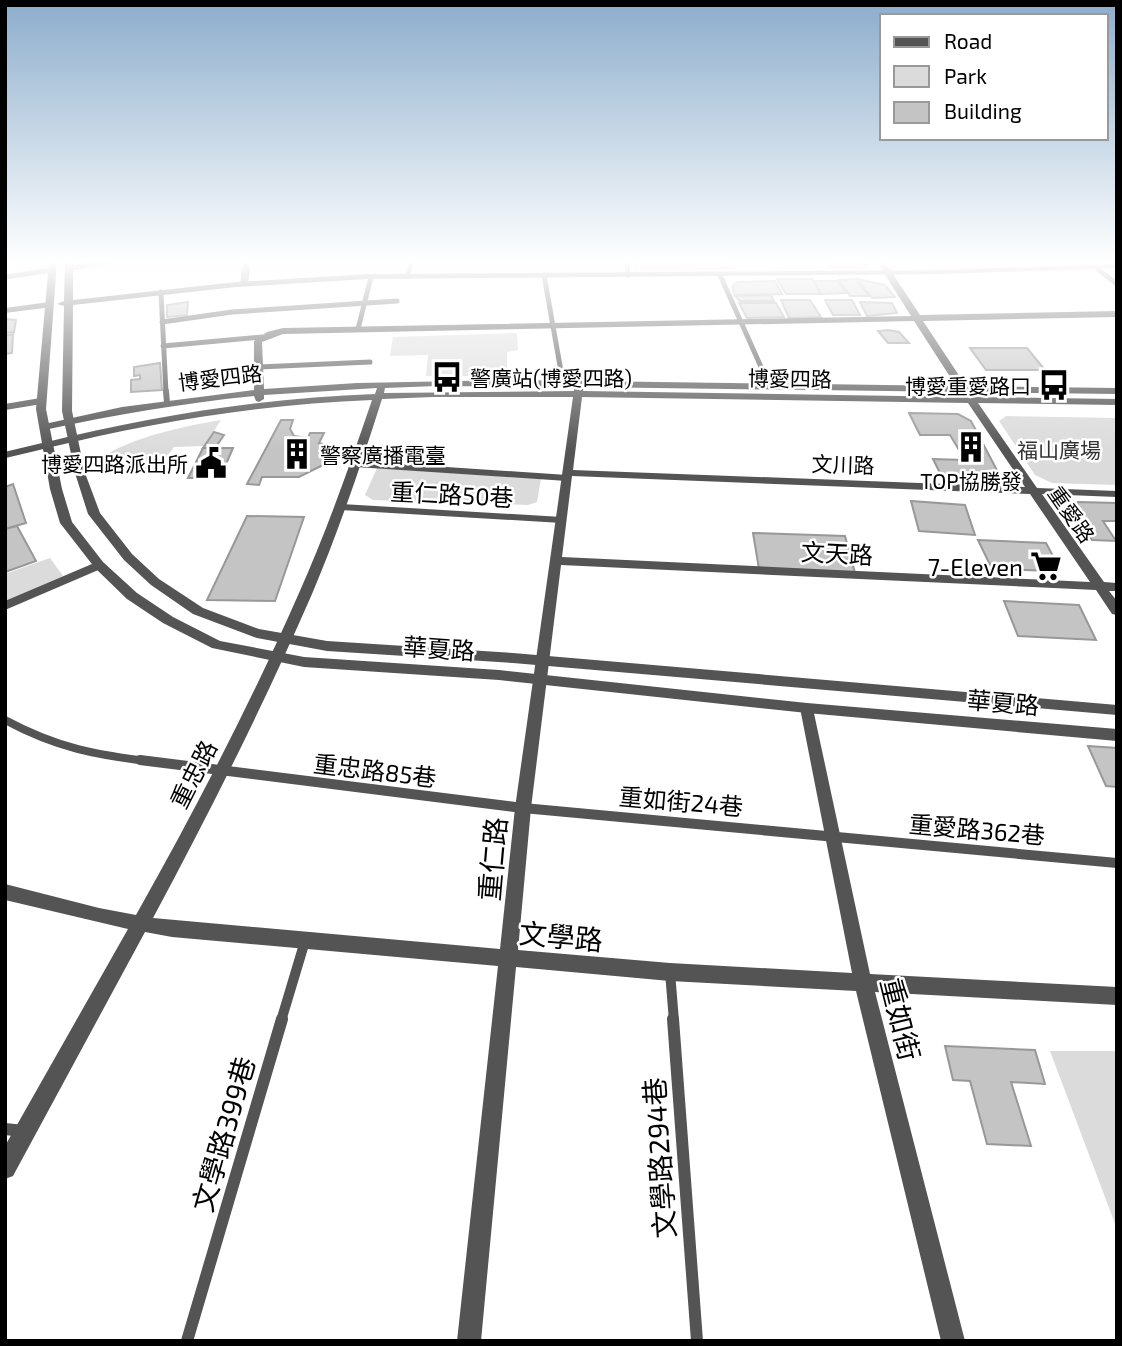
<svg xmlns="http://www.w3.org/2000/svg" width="1122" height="1346" font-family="'Exo 2','Noto Sans TC',sans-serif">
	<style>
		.green { fill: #dbdbdb }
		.building { fill: #c4c4c4; stroke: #989898; stroke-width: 2 }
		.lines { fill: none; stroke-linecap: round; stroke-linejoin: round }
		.service-far4 { stroke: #545454; stroke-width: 5 }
		.service-far3 { stroke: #545454; stroke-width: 6 }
		.service-far2 { stroke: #545454; stroke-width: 8 }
		.service-far1 { stroke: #545454; stroke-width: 10 }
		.service { stroke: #545454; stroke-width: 12 }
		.minor { fill: #545454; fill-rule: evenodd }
		.tertiary { fill: #545454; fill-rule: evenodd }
		.labels { text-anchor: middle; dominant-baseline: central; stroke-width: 5; stroke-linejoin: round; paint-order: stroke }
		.far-street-label { font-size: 21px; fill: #000; stroke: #fff }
		.far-poi-label { font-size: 21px; fill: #000; stroke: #fff; text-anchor: start }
		.far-park-label { font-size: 21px; fill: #323232; stroke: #fff }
		.street-label { font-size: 24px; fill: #000; stroke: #fff }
		.poi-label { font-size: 24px; fill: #000; stroke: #fff; text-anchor: end }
		.near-street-label { font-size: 28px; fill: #000; stroke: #fff }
	</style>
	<rect width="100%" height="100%" fill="#fff"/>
	<g class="green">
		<path d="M517,333L518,350L507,352V376H426L428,355L390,356L393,337Z"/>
		<path d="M1006,416L1117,418V485L1052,483L1035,475L999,421Z"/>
		<path d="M221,420L204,446L174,447L154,474L104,471L105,455C141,435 181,427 221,420Z"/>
		<path d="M377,468L541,479L537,502L528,505L373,500L365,495Z"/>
		<path d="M50,558L63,576L5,603V574Z"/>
		<path d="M1050,1051H1117V1229Z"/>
	</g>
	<g class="building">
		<path d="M635,262H732L734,268H636Z"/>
		<path d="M827,262H864L868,267L830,268Z"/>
		<path d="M777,279H812L821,294H786Z"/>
		<path d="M855,279L869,296H850L839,280Z"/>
		<path d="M858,279L885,285L895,297L872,298Z"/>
		<path d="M775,281L782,294L735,295L733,290V285L738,282Z"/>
		<path d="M814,281H838L846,293L821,294Z"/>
		<path d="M771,295L774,301H740L735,296Z"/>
		<path d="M781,300H810L821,317L789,318Z"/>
		<path d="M825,300H852L860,315H833Z"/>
		<path d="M188,302L187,315L167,317V305Z"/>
		<path d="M860,302L892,303L897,313L867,316Z"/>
		<path d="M739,303H776L784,317L747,318Z"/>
		<path d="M5,319L16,320L14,332L5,333Z"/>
		<path d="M888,330L899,332L909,343H888L878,331Z"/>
		<path d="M13,334L12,353L5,354V336Z"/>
		<path d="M970,348H1027L1045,370H986Z"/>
		<path d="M160,363L162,390L131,392V380L140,379V375L134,376V367Z"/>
		<path d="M909,413L958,414L971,421L999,474L989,479L942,477L933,459L965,460L950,435H920Z"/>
		<path d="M281,420H293L290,429L294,436L308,438L310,433H324L319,443L334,447L329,462L299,477H262L259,485L247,484Z"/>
		<path d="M214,432L224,435L215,448H203Z"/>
		<path d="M203,448H233L220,478H188Z"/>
		<path d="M13,484L26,523L5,529V487Z"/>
		<path d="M911,501L965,505L975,535L919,531Z"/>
		<path d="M1078,502L1117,503V521H1103L1116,541L1092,540L1071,507Z"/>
		<path d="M247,516L304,517L275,601L207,600Z"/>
		<path d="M17,526L36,561L5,572V529Z"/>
		<path d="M753,533L845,536L855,573L759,569Z"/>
		<path d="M978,540L1046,543L1059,567L1054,571L992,569Z"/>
		<path d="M1004,601L1079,605L1096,640L1018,636Z"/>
		<path d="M1088,746L1117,748V787L1106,786Z"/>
		<path d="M945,1046L1035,1050L1045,1084L1011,1082L1031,1146L987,1144L970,1081L953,1080Z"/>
	</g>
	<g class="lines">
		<g class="service-far4">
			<path d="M627,262L628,275"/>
			<path d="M1095,267L1117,284"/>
			<path d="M69,268L110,262"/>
			<path d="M408,275L411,262"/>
			<path d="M544,275L563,383"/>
			<path d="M720,275L770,387"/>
			<path d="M5,277L53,270"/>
			<path d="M161,292L166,393"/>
			<path d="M162,322L232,312L397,301"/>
			<path d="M358,329L371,277"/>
			<path d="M163,346L262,337"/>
			<path d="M259,367L370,362"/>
		</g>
		<g class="service-far3">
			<path d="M166,391L167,403"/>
			<path d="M5,407L41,401"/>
			<path d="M5,455L47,445"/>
			<path d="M356,464L567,478"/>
			<path d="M341,507L562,520"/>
		</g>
		<path class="service-far2" d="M5,720C57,748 96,755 154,762"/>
		<g class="service-far1">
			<path d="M140,760L523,808L1117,863"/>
			<path d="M670,972L674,1021"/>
			<path d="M281,1021L305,941"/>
		</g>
		<g class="service">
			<path d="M673,1019L697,1341"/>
			<path d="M5,1129L23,1131"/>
			<path d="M187,1341L282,1019"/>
		</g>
		<g class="minor">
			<path d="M243,262H251L248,284L244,286L240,284Z"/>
			<path d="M877,262H885L920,315L1117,311V317L923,321L966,386L1117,388V394L970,392L973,397L1117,399V405L978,403L1037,488L1117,491V497L1042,494L1104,582L1117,583V591H1109L1117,601V615L1112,614L1096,590L561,565L531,808L518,950L670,963L852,973L800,708L802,704H812L870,974L1117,987V1005L875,992L965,1341H941L856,991L670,981L516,967L481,1341H457L498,966L172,937L145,932L13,1176L5,1179V1146L128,929L5,900V884L99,908L136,915C195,810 251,703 299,593C327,530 350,465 372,400C262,404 154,422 47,448L42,445L43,443C152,416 262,398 375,394L377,388L264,395V399L259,402L256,401L254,396C183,403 114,415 44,430L40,429V425L122,407L254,390V341L267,332L283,328L911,316ZM914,321L956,386L515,380L357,383L264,389L262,342L283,334ZM436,386L574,387V391L384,393L385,388ZM584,387L960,392L963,397L583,391ZM433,397H573L515,808L500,949L153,918C210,812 264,704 312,594C339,530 361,465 382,399ZM582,397L968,403L1025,487L573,470ZM572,476L1030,494L1090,582L562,557Z"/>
			<path d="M49,302L52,303V307L5,313V308Z"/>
			<path d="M99,561L105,565L103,568L5,610V601Z"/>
		</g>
		<g class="tertiary">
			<path d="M49,262H57L46,409L62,489L72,522L103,562L137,593L173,617L220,641L304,657L499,670L807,703L1117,729V741L807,713L499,680L304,667L212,648L163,623L127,599L95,568L60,523L50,489L36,409Z"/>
			<path d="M65,262H73V300L236,282L367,274L940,270L1117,264V268L940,274L367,279L236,287L73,305L72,411L85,473L100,513L132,554L159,579L203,608L259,629L327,641L513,653L1117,705V715L513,663L327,651L257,638L193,614L151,585L124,560L88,514L75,473L62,411L64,306L57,304L64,301Z"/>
		</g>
	</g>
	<linearGradient id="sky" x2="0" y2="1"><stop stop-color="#8cadcc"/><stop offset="0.58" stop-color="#fff"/><stop offset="1" stop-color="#fff" stop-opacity="0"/></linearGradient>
	<rect width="1122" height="451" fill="url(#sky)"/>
	<defs>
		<symbol id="bus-bare" viewBox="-9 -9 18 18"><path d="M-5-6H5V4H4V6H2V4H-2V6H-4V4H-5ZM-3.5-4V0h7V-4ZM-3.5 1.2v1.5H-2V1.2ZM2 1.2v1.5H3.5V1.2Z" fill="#000" stroke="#fff" stroke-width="2.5" paint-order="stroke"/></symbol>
		<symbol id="building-bare" viewBox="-9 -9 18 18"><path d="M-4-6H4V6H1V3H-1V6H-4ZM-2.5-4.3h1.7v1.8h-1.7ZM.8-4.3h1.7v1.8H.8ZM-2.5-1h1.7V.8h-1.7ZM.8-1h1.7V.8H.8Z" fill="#000" stroke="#fff" stroke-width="2.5" paint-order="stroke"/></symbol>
		<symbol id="civic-bare" viewBox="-9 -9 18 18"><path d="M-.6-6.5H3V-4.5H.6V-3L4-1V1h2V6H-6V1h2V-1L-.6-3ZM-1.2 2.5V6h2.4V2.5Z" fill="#000" stroke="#fff" stroke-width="2.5" paint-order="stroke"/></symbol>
		<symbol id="supermarket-bare" viewBox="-9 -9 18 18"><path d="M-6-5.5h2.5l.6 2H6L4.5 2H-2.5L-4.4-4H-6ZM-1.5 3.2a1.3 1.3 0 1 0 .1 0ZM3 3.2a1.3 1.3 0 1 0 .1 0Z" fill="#000" stroke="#fff" stroke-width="2.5" paint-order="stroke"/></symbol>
	</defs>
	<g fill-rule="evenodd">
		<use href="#bus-bare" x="425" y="355" width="44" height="44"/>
		<use href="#bus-bare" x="1032" y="363" width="44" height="44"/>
		<use href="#building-bare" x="949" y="425" width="44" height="44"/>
		<use href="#building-bare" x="275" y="432" width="44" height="44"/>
		<use href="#civic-bare" x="189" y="441" width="44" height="44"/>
		<use href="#supermarket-bare" x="1024" y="544" width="44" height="44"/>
	</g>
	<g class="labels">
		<g class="far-street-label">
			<text transform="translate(220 377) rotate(-7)">博愛四路</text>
			<text transform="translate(790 378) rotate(1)">博愛四路</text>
			<text transform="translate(843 464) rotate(2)">文川路</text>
			<text transform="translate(1072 514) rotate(55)">重愛路</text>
		</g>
		<g class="far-poi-label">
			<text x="470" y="377">警廣站(博愛四路)</text>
			<text x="1031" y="385" text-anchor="end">博愛重愛路口</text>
			<text x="320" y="454">警察廣播電臺</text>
			<text x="188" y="463" text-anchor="end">博愛四路派出所</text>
			<text x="971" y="480" text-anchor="middle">TOP協勝發</text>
		</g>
		<g class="far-park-label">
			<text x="1059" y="449">福山廣場</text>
		</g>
		<g class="street-label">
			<text transform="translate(452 494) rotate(3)">重仁路50巷</text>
			<text transform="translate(837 553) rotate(3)">文天路</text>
			<text transform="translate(439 648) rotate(4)">華夏路</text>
			<text transform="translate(1003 702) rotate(5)">華夏路</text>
			<text transform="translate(375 770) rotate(7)">重忠路85巷</text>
			<text transform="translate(193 774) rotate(-63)">重忠路</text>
			<text transform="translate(681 801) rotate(5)">重如街24巷</text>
			<text transform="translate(977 829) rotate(5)">重愛路362巷</text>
		</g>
		<g class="poi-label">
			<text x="1023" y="566">7-Eleven</text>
		</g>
		<g class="near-street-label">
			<text transform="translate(492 859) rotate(-85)">重仁路</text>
			<text transform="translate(561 936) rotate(5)">文學路</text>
			<text transform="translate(901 1019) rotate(76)">重如街</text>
			<text transform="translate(223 1134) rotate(-74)">文學路399巷</text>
			<text transform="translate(659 1158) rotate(-94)">文學路294巷</text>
		</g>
	</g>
	<rect width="1122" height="1346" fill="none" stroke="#000000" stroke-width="14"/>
	<rect x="880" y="14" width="228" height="126" fill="#ffffff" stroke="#999999" stroke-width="2"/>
	<rect x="894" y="37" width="35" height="10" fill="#545454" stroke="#999999" stroke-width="2"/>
	<text x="944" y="49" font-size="21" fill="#000000">Road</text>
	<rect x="894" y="66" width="35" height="21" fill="#dbdbdb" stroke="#999999" stroke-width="2"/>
	<text x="944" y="84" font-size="21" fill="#000000">Park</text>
	<rect x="894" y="102" width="35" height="21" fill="#c4c4c4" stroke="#999999" stroke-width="2"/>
	<text x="944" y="119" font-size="21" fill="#000000">Building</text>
</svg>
